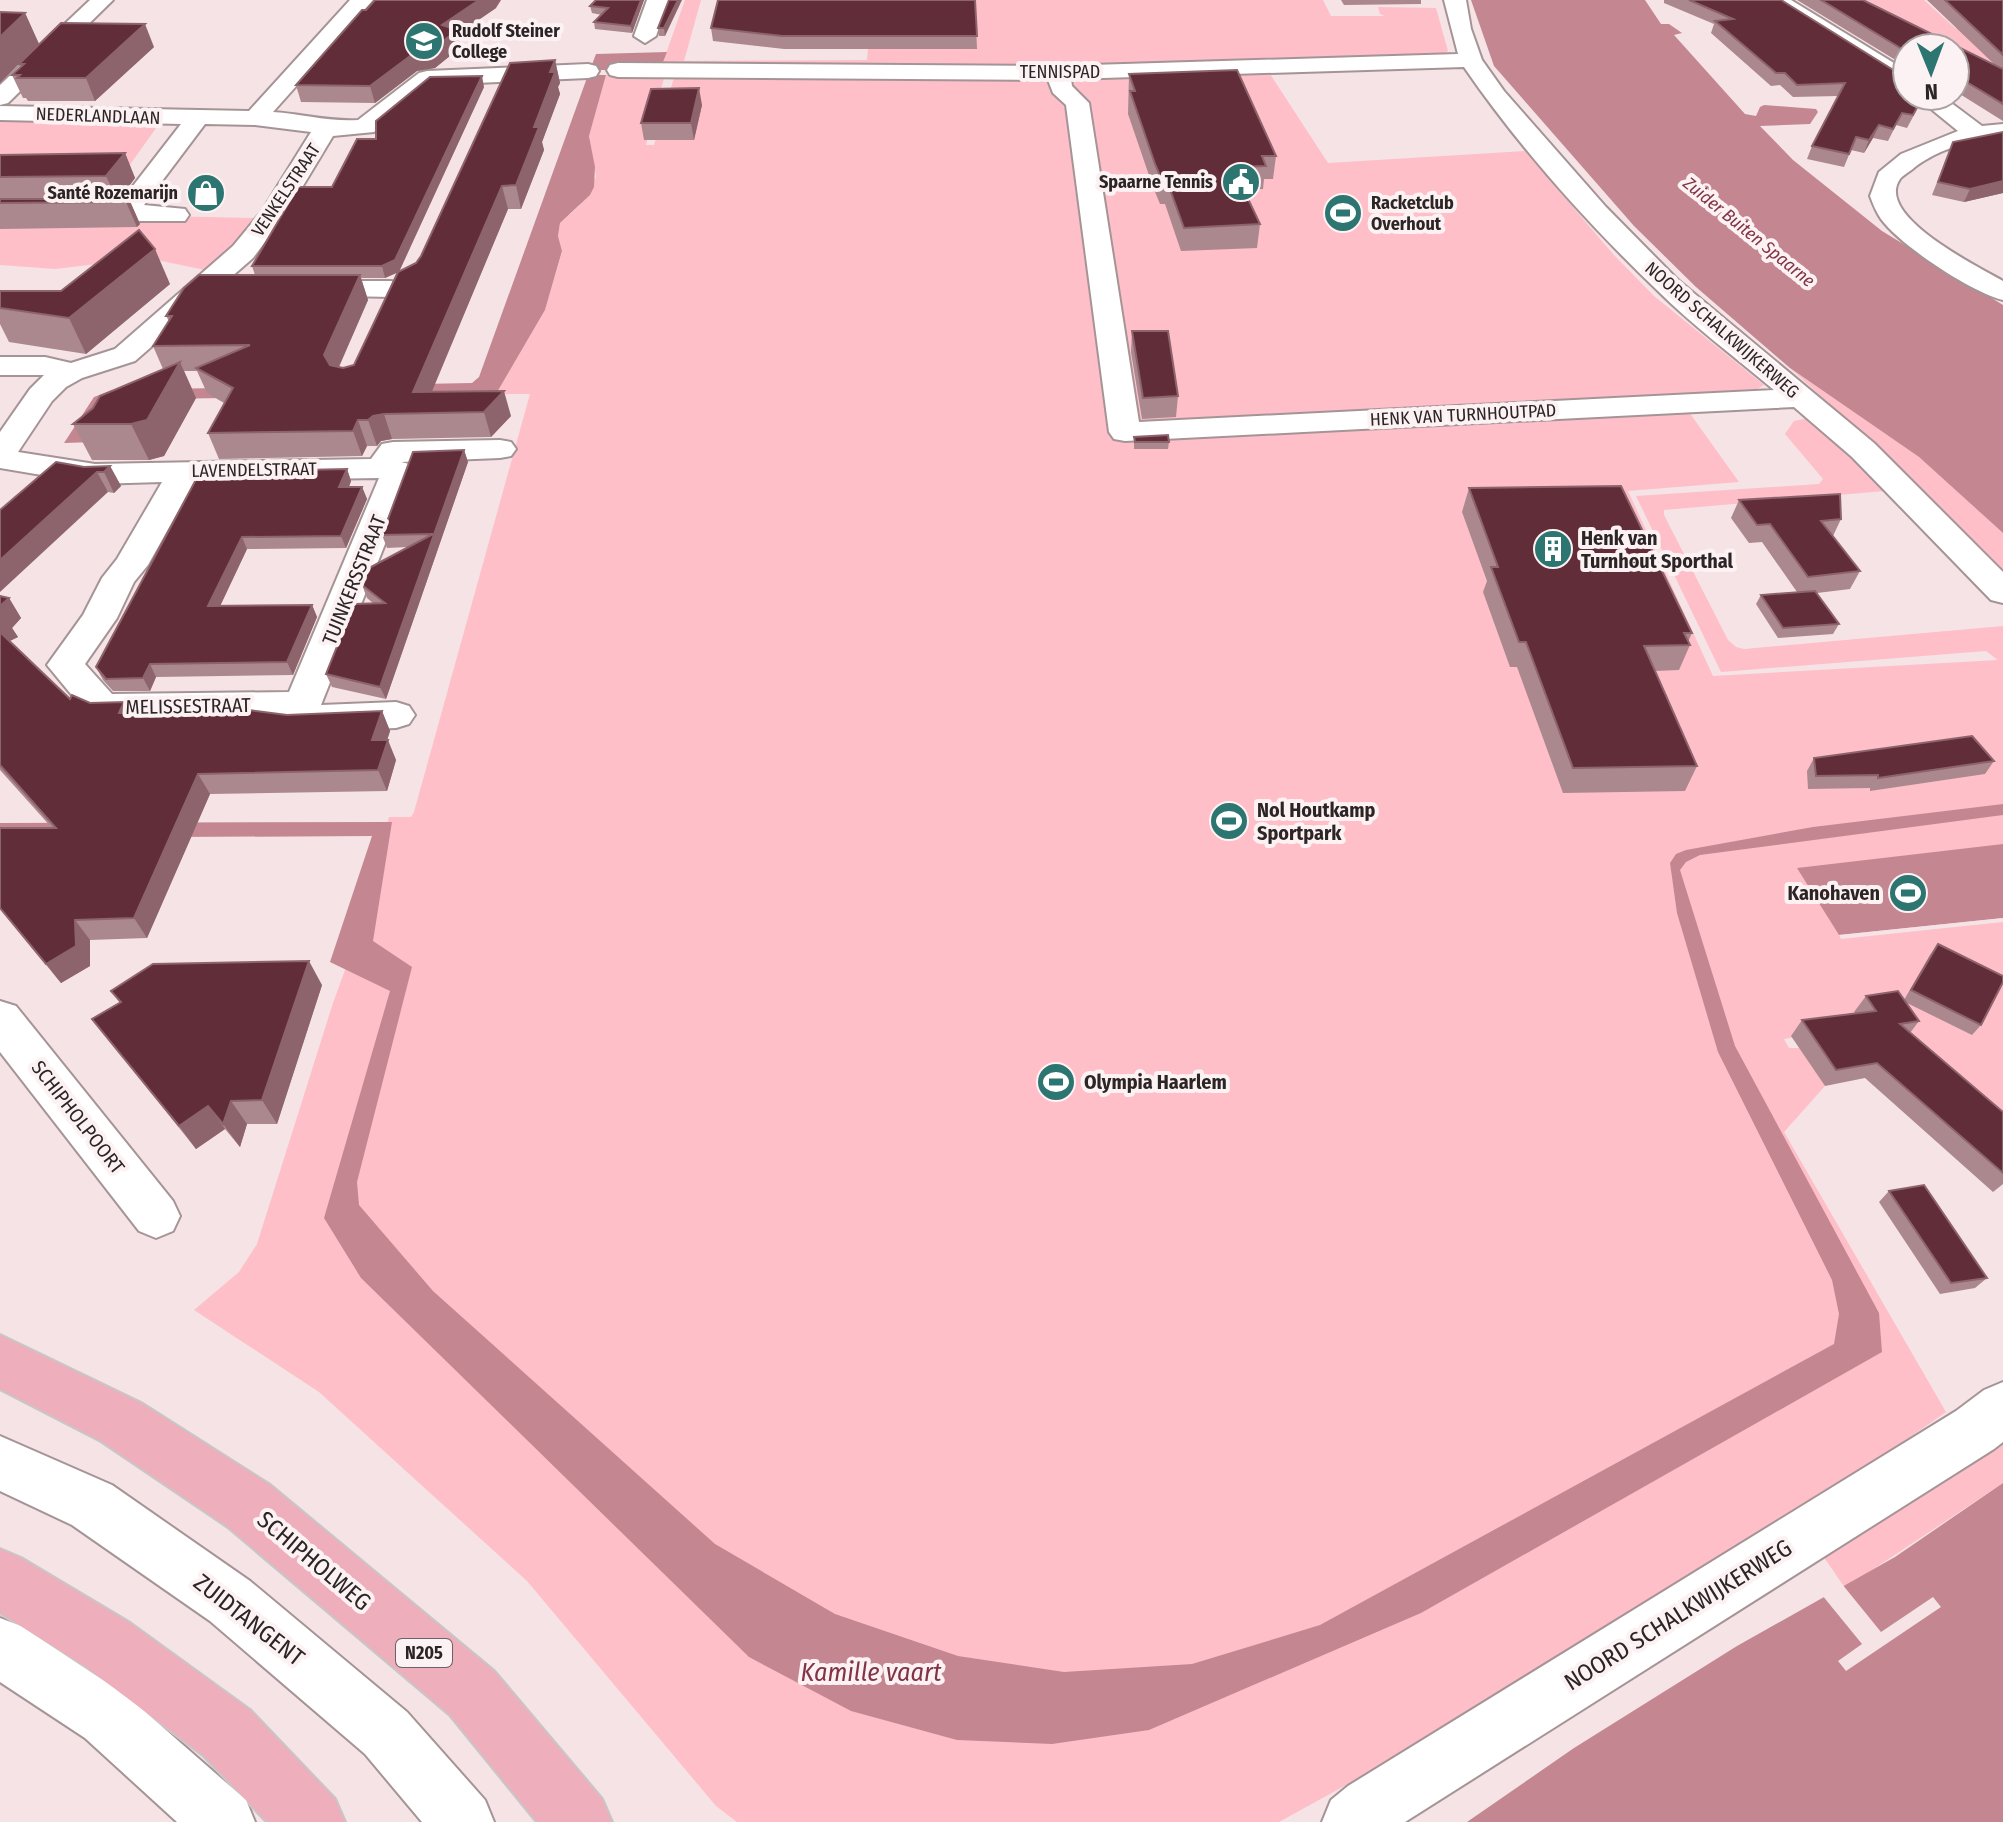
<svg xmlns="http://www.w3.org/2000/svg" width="2003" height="1822" font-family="'Fira Sans Condensed',sans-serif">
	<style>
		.green { fill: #febfc9 }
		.water { fill: #c48791 }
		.pier { fill: #f5e3e5 }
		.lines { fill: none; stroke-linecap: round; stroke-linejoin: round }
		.minor-casing { stroke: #a59496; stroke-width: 4 }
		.major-casing { stroke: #c8c6c7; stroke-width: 4 }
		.minor { fill: #fff; fill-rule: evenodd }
		.major { fill: #eeaebb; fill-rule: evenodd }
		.wall { fill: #ab888e; fill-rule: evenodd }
		.shaded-wall { fill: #8d646c }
		.building { fill: #612d38; stroke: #8d646c; stroke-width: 2 }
		.labels { text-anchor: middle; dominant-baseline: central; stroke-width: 8; stroke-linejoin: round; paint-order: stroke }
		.far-poi-label { font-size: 18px; font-weight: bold; fill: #2c2526; stroke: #fdf2f3; text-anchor: start }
		.far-street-label { font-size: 18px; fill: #2c2526; stroke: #fdf2f3 }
		.far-water-label { font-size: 18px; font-style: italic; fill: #803445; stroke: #fdf2f3 }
		.shield { fill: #fdf2f3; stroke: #6b6264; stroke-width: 2 }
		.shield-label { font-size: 18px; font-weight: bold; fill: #2c2526 }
		.poi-label { font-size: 20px; font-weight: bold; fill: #2c2526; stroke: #fdf2f3; text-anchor: start }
		.street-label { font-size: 20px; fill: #2c2526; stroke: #fdf2f3 }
		.near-street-label { font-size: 24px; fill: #2c2526; stroke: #fdf2f3 }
		.near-water-label { font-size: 26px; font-style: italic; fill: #803445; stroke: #fdf2f3 }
	</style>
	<rect width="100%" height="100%" fill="#f5e3e5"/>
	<g class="green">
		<path d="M685,0H701L684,61L867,60L872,0H1323L1331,16H1385L1380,14L1378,7L1436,8L1448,51L1443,54L1268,71L1328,163L1525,151L1613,254L1654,296L1764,385L1757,389L1676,394L1739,482L1628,491L1713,676L1998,660L1986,651L1721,672L1636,496L1819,484L1823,479L1785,434L1794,421L1809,418L1896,490L1664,510V515L1728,640L1736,647L1744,649L2003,626V1130L1825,1032L1784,1039L1789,1048H1800L1825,1086L1784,1132L1946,1412L1840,1486L1446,1730L1279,1822H737L716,1806L527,1581L319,1392L194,1310L239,1272L257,1244L333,1003L360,929L389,817H411L414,812L530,394H496L545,310L562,252L558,236L560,223L579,206L596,177L589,135L606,75L664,78L646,145H654L676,71L608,70L611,63L663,62Z"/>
		<path d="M1854,0H1924L1955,28L1965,30L2003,70Z"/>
		<path d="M0,116L161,121L129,166L0,169Z"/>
		<path d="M106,215L255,218L210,271L147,258L55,269L0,265V216Z"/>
		<path d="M1790,368L1919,457L2003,533V575L1862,434Z"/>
		<path d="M2003,1421V1483L1845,1588L1821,1553Z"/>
	</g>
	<g class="water">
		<path d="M1471,0H1645L1661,24H1669L1682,33L1674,35L1745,114L1756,116L1760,107L1764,105L1816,109L1818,112L1810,124L1760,126L1793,160L1882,231L2003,305V533L1919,457L1790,368L1696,287L1634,226L1494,66Z"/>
		<path d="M667,52L663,62L611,63L608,70H590L596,54Z"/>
		<path d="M588,75H606L589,136L595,167L594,187L590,195L560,223L558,236L562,251L545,310L496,394L160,399L95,442L64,443L94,397L112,390L472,383L479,377Z"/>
		<path d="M2003,804V815L1700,855L1686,862L1680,870L1735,1046L1879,1313L1882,1352L1421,1613L1149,1730L1052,1744L957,1740L851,1711L749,1657L361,1278L324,1218L390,991L330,962L372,836L0,838V823L392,822L373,941L412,967L357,1182L359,1205L433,1291L715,1544L835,1614L958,1656L1064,1672L1192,1664L1320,1625L1834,1344L1839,1314L1832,1280L1718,1052L1677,913L1670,863L1676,854L1686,850L1813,827Z"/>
		<path d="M2003,844V918L1839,935L1797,868Z"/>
		<path d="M2003,1483V1822H1467L1574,1748L1737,1646L1895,1557Z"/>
	</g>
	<g class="pier">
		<path d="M2003,918V922L1841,939L1839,935Z"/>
		<path d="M1842,1584L1881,1632L1933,1597L1941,1607L1846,1671L1838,1661L1862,1644L1822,1595Z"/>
	</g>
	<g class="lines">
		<defs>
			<g id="minor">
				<path d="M90,0H113L8,103L0,105V85Z"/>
				<path d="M350,0H373L273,112C303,114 329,122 358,120L419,73L427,71L588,64L596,66L599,71L596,76L588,78L432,85L374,132L333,136L286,214L253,258L135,361L82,378L66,387L52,401L18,452L95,464L371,459L382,444L393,442L500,440L511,442L516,449L511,456L500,458L401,462L409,464L414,471L321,705L396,702L409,706L415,715L409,724L396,728L297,732L284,728L279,718L102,720L89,716L47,665L83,615L102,578L117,559L162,482L95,484L0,468V432L30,389L44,375H0V357H45L71,363L115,349L233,246L262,211L311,132L255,125L205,124L144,205L185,209L189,215L185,221H0V205L119,204L181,124L0,120V106L249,111ZM379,478L289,692L112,694L85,664L117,618L134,582L148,565L195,481Z"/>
				<path d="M647,0H669L656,36L645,43L634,36Z"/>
				<path d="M1444,0H1466L1471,29L1482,60L1504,91L1606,207L1678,280L1874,443L2003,572V603L1991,600L1852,457L1794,407L1125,441L1114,439L1109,432L1066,105L1053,93L1048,80L618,77L610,75L607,70L610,65L618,63L1058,66L1458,54ZM1464,67C1519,147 1587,223 1657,290C1693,326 1735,357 1774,390L1139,422L1089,103L1072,86L1071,79Z"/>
				<path d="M1764,0H1791L1907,71V88L1899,86Z"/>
				<path d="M1915,96H1942L1982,126L2003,124V138C1972,140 1940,148 1915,167C1911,171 1903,175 1900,179C1874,216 1979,267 2003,281V300C1971,292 1901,246 1881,219C1876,212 1873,204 1870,196L1879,172L1901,154L1958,131Z"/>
				<path d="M309,281H391L401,283L405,289L401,295L391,297L299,295L295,289L299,283Z"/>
				<path d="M0,1001L16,1006L173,1201L180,1216L173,1231L156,1238L139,1231L0,1052Z"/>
				<path d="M2003,1382V1442L1994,1449L1405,1822H1322L1331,1800L1348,1786L1956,1411L1984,1390Z"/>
				<path d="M0,1436L112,1485L250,1581L407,1712L485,1800L494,1822H422L365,1754L210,1621L72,1525L0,1491Z"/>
				<path d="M0,1618L21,1626L127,1696L246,1800L255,1822H177L85,1738L0,1682Z"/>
			</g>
			<g id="major">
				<path d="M0,1335L141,1403L270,1485L494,1671L602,1799L612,1822H537L450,1715L228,1527L101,1441L0,1389Z"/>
				<path d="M0,1549L21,1558L130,1623L250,1710L335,1799L345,1822H267L204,1756L86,1667L0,1613Z"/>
			</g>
		</defs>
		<use href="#minor" class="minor-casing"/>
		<use href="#major" class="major-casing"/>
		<use href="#minor" class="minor"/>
		<use href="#major" class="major"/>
	</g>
	<g class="wall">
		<path d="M596,0H644L632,33L595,29L594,22L602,15L592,13L590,6Z"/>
		<path d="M669,0L665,36H659L658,28Z"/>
		<path d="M975,0L977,49H784L713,41L711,28Z"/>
		<path d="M1341,0H1421V4L1344,5Z"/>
		<path d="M1664,0H1781L1920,104L1907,128L1896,125L1888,141L1873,138L1864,153L1851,150L1844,167L1807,159L1812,146L1838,96L1793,97L1780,85L1771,86L1711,33L1714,24L1664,3Z"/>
		<path d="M1797,0H1863L1995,65L1927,0H2003V121L1955,91V48H1907V67Z"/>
		<path d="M496,8L458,34L461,47L435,68L417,71L375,103L301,102L296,85L366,10Z"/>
		<path d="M25,13L39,44L154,47L95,101H28L26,98H23L12,75L20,67L19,64Z"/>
		<path d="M555,60L560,83L558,87L560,94L542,142L544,150L521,209H508L431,392L511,416L491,437L392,439L381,441L377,446H367L362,456L219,459L208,433L224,403L207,393L197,371H184L196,398L164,456L149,460H92L73,424L163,369L153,346L169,321L166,316L255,275L252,266L332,187L376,139L484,87L399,271L416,263ZM397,272L354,365L343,368L339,367L368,300L361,278H385Z"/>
		<path d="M1129,74L1276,156L1273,179H1264L1263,189L1244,190L1260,224L1257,248L1181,251L1165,204H1160L1153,187L1128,114Z"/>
		<path d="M702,105L694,140H644L641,123Z"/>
		<path d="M2003,132V193L1964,202L1932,195L1953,142Z"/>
		<path d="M125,153L135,178L119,199H129L140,224L137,227L0,229V155Z"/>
		<path d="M170,284L86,354L9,342L0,324V291H61Z"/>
		<path d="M1132,331L1178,396L1176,417L1142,419L1131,352Z"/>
		<path d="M1134,437L1169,442L1168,449H1134Z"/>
		<path d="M464,450L468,462L386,699L332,687L326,674L374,604L367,598L362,585L408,547L387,548L382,535Z"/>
		<path d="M110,466L121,486L114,493L108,492L84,467Z"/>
		<path d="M347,469L351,481L349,487H362L367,499L346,548L247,549L220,606L312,605L317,617L293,675L156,677L150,691H113L103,680L96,667L200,472Z"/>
		<path d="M1469,488L1692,633L1688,642L1690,645L1679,670L1655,671L1697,766L1685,791L1563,793L1517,667H1510L1483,592L1487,581L1462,512Z"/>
		<path d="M1739,500L1841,519L1833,536L1860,571L1850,589L1817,593L1839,624L1833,634L1778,638L1756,604L1761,595L1797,592L1762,542L1749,543L1731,518Z"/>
		<path d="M0,596L9,598L21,618L12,628L18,637L9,641L70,699L130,713L287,715L382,711L390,731L387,740L396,760L387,791L210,794L147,938L90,940V966L61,983L0,909V828H52L0,770Z"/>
		<path d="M1814,758L1994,761L1985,774L1870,791V788L1808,789L1807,771Z"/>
		<path d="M1938,944L1981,1025L1972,1035L1905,1002L1919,1021L1910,1033L2003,1112V1184L1993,1192L1865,1078L1825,1086L1791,1036L1802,1020L1855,1013L1854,1012L1866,996L1904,1000L1930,955Z"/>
		<path d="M322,985L277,1124H247L240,1147L225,1129L196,1149L92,1019L120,1003L111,991Z"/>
		<path d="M1889,1191L1987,1278L1975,1288L1940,1294L1879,1202Z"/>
	</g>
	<g class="shaded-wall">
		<path d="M479,0H501L496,8L458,34L461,47L435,68L417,71L375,103L370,86L442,25Z"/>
		<path d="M641,0H644L632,33L631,26Z"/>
		<path d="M678,0H682L665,36L664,28Z"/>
		<path d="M25,13L39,44L0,83V37Z"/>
		<path d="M145,24L154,47L95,101L86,78Z"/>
		<path d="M555,60L560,83L558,87L560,94L542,142L544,150L521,209L516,185L550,72Z"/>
		<path d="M482,76L484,87L399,272L385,278L382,266Z"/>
		<path d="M699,88L702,105L694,140L691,123Z"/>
		<path d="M1879,125L1873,138L1864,153L1869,140Z"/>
		<path d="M125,153L135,178L118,201L106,176Z"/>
		<path d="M2003,181V193L1964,202L1970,189Z"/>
		<path d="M502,186L508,209L423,413L413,392Z"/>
		<path d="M129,199L140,224L137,227L126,202Z"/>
		<path d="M155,249L170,284L86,354L69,318Z"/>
		<path d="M360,275L368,300L333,380L324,355Z"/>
		<path d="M180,362L196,398L164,456L149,460L131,424Z"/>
		<path d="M504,391L511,416L491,437L484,412Z"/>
		<path d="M384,414L392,439L381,441L377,446L368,420L373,416Z"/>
		<path d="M358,420L367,446L362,456L353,431Z"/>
		<path d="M464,450L468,462L386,699L380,687Z"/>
		<path d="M110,466L121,486L114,493L104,472Z"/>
		<path d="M347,469L351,481L344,499L339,487Z"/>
		<path d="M97,472L108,492L0,592V560Z"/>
		<path d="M362,487L367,499L346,548L341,536Z"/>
		<path d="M242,537L247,549L214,619L208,606Z"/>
		<path d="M9,598L21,618L12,628L18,637L4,644L0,638V606Z"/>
		<path d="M312,605L317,617L293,675L287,662Z"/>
		<path d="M150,664L156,677L150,691L143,678Z"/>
		<path d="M124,702L136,723L119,713Z"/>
		<path d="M382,711L390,731L381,760L372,740Z"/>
		<path d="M388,740L396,760L387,791L378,770Z"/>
		<path d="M198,774L210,794L147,938L134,918Z"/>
		<path d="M75,920L90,940V966L61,983L46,964Z"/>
		<path d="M309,961L322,985L277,1124L262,1100Z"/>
		<path d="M231,1101L247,1124L240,1147L223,1124Z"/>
		<path d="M208,1106L225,1129L196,1149L179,1126Z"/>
	</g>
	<g class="building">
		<path d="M375,0H479L442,25L457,30L431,51L413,54L370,86L296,85L362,10H366Z"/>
		<path d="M596,0H641L631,26L594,22L608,8L590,6Z"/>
		<path d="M669,0H678L664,28H658Z"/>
		<path d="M718,0H975L977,36H782L711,28Z"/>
		<path d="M1689,0H1781L1903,76L1907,77V96H1923L1913,115L1902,113L1893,129L1879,125L1869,140L1856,137L1849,154L1812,146L1845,83L1797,85L1785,73H1776L1715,21L1733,19Z"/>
		<path d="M1821,0H1863L2003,69V104L1955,75V48H1907V52Z"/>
		<path d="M1945,0H2003V55Z"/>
		<path d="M0,12L25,13L0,37Z"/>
		<path d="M61,23L145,24L86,78H17L20,75H12L24,64H19Z"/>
		<path d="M555,60L550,72H555L534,127H539L516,185L502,186L413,392L504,391L484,412L384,414L373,416L368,420H358L353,431L208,433L233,388L196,368L250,345L153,346L172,316H166L184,288L199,275H360L324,355L330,365L343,368L354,365L398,272L416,263L421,256L510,63Z"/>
		<path d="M1237,70L1276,156H1262L1266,166L1233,167L1260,224L1184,228L1167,181H1162L1155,164L1130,91H1135L1129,74Z"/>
		<path d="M482,76L395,260L382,266H252L298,187H332L357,139H376V121L430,77Z"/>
		<path d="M699,88L691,123H641L651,89Z"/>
		<path d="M2003,132V181L1970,189L1938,182L1953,142Z"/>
		<path d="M125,153L106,176L0,177V155Z"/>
		<path d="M0,199H129L126,202L0,203Z"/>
		<path d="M139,230L155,249L69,318L0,308V291H61Z"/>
		<path d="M1132,331H1168L1178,396L1143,398Z"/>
		<path d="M180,362L147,420L131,424H73L93,408L100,396Z"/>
		<path d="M1168,435L1169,442H1135L1134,437Z"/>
		<path d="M464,450L380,687L326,674L354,604L385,603L362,585L369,568L433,534L382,535L413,452Z"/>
		<path d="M56,462L84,467L110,466L104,472H97L0,560V510Z"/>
		<path d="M347,469L339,487H362L341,536L242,537L208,606L312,605L287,662L150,664L143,678L106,679L96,667L200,472Z"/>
		<path d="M1621,486L1692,633H1684L1690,645L1644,646L1697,766L1573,768L1526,642H1519L1491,567H1498L1469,488Z"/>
		<path d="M1840,494L1841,519L1821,521L1860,571L1808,577L1770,524L1757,525L1739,500Z"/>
		<path d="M1815,591L1839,624L1783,628L1761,595Z"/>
		<path d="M0,596L9,598L0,606Z"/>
		<path d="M0,632L70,699L72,695L90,703L124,702L119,713L249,710L287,715L382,711L372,740H388L378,770L198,774L134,918L75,920L76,946L46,964L0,908V828H56L0,765Z"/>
		<path d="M1972,736L1994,761L1878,778V775L1816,776L1814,758Z"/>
		<path d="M1938,944L2003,976V982L1981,1025L1911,990Z"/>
		<path d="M309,961L262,1100L231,1101L223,1124L208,1106L179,1126L92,1019L121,1002L111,991L153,964Z"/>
		<path d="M1898,991L1919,1021L1900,1024L2003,1112V1173L1877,1063L1836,1070L1802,1020L1876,1011L1866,996Z"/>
		<path d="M1924,1185L1987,1278L1951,1283L1889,1191Z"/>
	</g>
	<defs>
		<symbol id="school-disc" viewBox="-11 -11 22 22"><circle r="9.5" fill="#2c7570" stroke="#fdf2f3"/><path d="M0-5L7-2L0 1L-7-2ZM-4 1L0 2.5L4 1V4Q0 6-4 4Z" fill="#fff"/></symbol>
		<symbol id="civic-disc" viewBox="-11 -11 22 22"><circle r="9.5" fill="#2c7570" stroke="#fdf2f3"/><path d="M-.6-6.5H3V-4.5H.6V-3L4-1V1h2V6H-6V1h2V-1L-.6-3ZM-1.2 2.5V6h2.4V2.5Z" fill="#fff"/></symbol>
		<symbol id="shop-disc" viewBox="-11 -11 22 22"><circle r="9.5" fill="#2c7570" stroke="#fdf2f3"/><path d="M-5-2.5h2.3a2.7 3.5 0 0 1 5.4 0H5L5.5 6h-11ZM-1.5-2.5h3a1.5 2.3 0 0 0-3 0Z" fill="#fff"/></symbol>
		<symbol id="stadium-disc" viewBox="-11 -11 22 22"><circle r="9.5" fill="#2c7570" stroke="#fdf2f3"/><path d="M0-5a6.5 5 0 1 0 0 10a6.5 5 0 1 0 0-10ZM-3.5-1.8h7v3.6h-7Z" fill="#fff"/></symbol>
		<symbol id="building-disc" viewBox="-11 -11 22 22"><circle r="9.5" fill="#2c7570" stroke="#fdf2f3"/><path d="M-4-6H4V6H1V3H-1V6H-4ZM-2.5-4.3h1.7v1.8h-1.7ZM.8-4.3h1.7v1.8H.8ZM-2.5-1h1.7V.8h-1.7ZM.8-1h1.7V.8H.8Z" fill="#fff"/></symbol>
	</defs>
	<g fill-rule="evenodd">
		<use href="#school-disc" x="402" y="19" width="44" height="44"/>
		<use href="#civic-disc" x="1219" y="160" width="44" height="44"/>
		<use href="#shop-disc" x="184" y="171" width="44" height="44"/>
		<use href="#stadium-disc" x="1321" y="191" width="44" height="44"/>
		<use href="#building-disc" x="1531" y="527" width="44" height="44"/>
		<use href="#stadium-disc" x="1207" y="799" width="44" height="44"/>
		<use href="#stadium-disc" x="1886" y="871" width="44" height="44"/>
		<use href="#stadium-disc" x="1034" y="1060" width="44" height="44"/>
	</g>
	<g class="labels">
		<g class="far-poi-label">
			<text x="452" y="31">Rudolf Steiner<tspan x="452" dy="21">College</tspan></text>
			<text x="1213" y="182" text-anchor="end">Spaarne Tennis</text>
			<text x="178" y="193" text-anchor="end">Santé Rozemarijn</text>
			<text x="1371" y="203">Racketclub<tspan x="1371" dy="21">Overhout</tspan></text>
		</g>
		<g class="far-street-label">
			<text x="1060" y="72">TENNISPAD</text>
			<text transform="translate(98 116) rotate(2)">NEDERLANDLAAN</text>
			<text transform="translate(286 190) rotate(-56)">VENKELSTRAAT</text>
			<text transform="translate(1722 330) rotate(41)">NOORD SCHALKWIJKERWEG</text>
			<text transform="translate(1463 415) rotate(-3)">HENK VAN TURNHOUTPAD</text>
			<text transform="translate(254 470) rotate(-1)">LAVENDELSTRAAT</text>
		</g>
		<g class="far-water-label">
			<text transform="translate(1749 232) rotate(39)">Zuider Buiten Spaarne</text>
		</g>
		<rect class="shield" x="396" y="1639" width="56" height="28" rx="6"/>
		<g class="shield-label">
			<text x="424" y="1653">N205</text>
		</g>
		<g class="poi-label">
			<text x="1581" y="538">Henk van<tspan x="1581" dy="23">Turnhout Sporthal</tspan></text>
			<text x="1257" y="810">Nol Houtkamp<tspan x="1257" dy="23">Sportpark</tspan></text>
			<text x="1880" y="893" text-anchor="end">Kanohaven</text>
			<text x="1084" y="1082">Olympia Haarlem</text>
		</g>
		<g class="street-label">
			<text transform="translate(354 580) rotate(-68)">TUINKERSSTRAAT</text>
			<text transform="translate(188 706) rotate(-1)">MELISSESTRAAT</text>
			<text transform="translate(78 1117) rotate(52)">SCHIPHOLPOORT</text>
		</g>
		<g class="near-street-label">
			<text transform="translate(314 1561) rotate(40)">SCHIPHOLWEG</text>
			<text transform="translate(1678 1615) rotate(-32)">NOORD SCHALKWIJKERWEG</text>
			<text transform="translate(249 1620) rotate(38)">ZUIDTANGENT</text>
		</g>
		<g class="near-water-label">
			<text x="871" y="1672">Kamille vaart</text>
		</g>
	</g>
	<g transform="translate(1931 72) rotate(179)"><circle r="38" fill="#fdf2f3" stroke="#a9a0a1" stroke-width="2"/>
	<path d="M0-6L14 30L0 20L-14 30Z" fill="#2c7570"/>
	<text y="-12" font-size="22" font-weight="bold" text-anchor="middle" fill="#2c2526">N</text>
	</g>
</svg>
